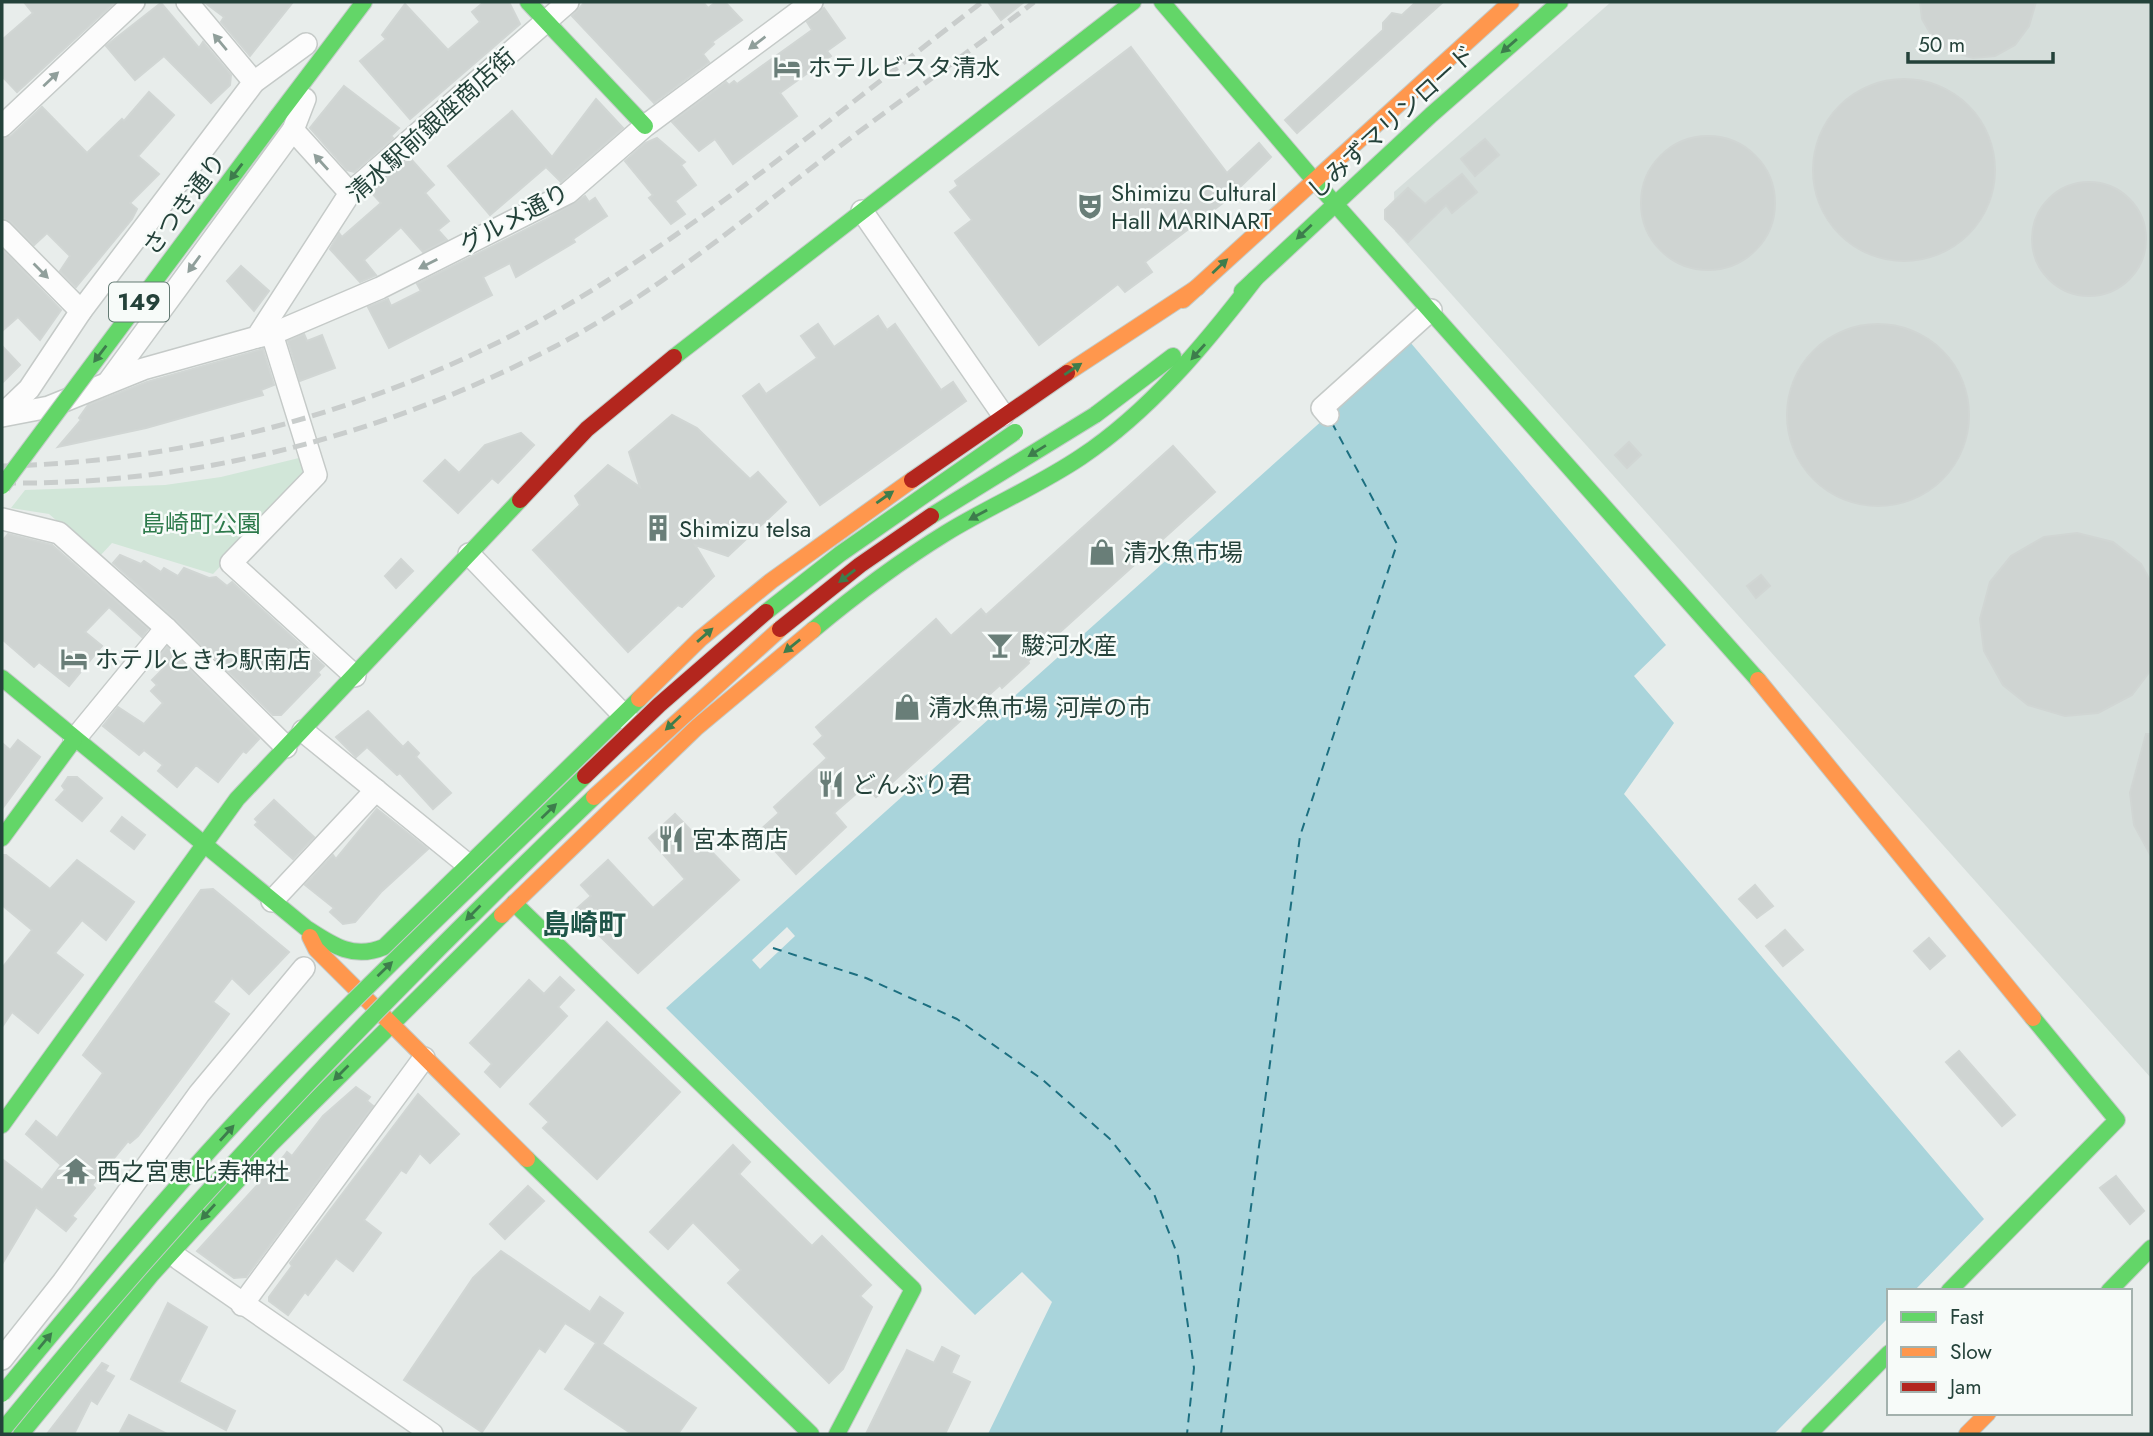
<svg xmlns="http://www.w3.org/2000/svg" width="2153" height="1436" font-family="Jost,'Noto Sans JP',sans-serif">
	<style>
		.built { fill: #d6dedb }
		.green { fill: #d1e6d8 }
		.water { fill: #a9d4db }
		.pier { fill: #e8edeb }
		.lines { fill: none; stroke-linecap: round; stroke-linejoin: round }
		.ferry { stroke: #1c6f80; stroke-width: 2; stroke-dasharray: 9 7; stroke-linecap: butt }
		.building { fill: #cfd4d2; stroke: #d1d6d4; stroke-width: 2 }
		.street-casing { stroke: #c5cac8; stroke-width: 24 }
		.fast-casing { stroke: #c3cbc8; stroke-width: 18 }
		.slow-casing { stroke: #c3cbc8; stroke-width: 18 }
		.jam-casing { stroke: #c3cbc8; stroke-width: 18 }
		.street { stroke: #fcfcfc; stroke-width: 21 }
		.fast { stroke: #63d668; stroke-width: 16 }
		.slow { stroke: #ff974d; stroke-width: 16 }
		.jam { stroke: #b3261e; stroke-width: 16 }
		.rail { stroke: #c9cdcc; stroke-width: 5; stroke-dasharray: 14 7; stroke-linecap: butt }
		.fast-bridge-casing { stroke: #c3cbc8; stroke-width: 18; stroke-linecap: butt }
		.slow-bridge-casing { stroke: #c3cbc8; stroke-width: 18; stroke-linecap: butt }
		.jam-bridge-casing { stroke: #c3cbc8; stroke-width: 18; stroke-linecap: butt }
		.fast-bridge { stroke: #63d668; stroke-width: 16 }
		.slow-bridge { stroke: #ff974d; stroke-width: 16 }
		.jam-bridge { stroke: #b3261e; stroke-width: 16 }
		.oneway { fill: #909f9b }
		.oneway2 { fill: #3d7d4c }
		.labels { text-anchor: middle; dominant-baseline: central; stroke-width: 5; stroke-linejoin: round; paint-order: stroke }
		.shield { fill: #f7fbf9; stroke: #637a73; stroke-width: 2 }
		.shield-label { font-size: 23px; font-weight: bold; fill: #24423a }
		.poi-label { font-size: 24px; fill: #24423a; stroke: #f7fbf9; text-anchor: start }
		.street-label { font-size: 24px; fill: #24423a; stroke: #f7fbf9 }
		.park-label { font-size: 24px; fill: #2d7a4b; stroke: #f7fbf9 }
		.quarter-label { font-size: 28px; font-weight: bold; fill: #1f5548; stroke: #f7fbf9 }
	</style>
	<rect width="100%" height="100%" fill="#e8edeb"/>
	<path class="built" d="M1611,2H2151V1078L1395,231L1394,192Z"/>
	<path class="green" d="M303,457L310,473L213,574L112,543L99,557L49,514L11,508L25,490L165,485L221,477Z"/>
	<path class="water" d="M1410,342L1666,645L1634,676L1674,723L1624,794L1984,1219L1914,1291H1889V1317L1774,1434H988L1052,1302L1022,1272L975,1315L666,1008Z"/>
	<path class="pier" d="M787,927L795,936L760,969L752,960Z"/>
	<g class="lines">
		<g class="ferry">
			<path d="M773,948L866,978L957,1019L1043,1080L1110,1139L1154,1194L1178,1256L1194,1368L1187,1434"/>
			<path d="M1221,1434L1300,836L1397,544L1332,423"/>
		</g>
	</g>
	<g class="building">
		<path d="M24,2H115L17,92L2,76V40L33,13Z"/>
		<path d="M204,2H293L250,56L221,22L224,17Z"/>
		<path d="M484,2H509L520,24L410,119L360,61L386,39L382,35L405,4L448,50L480,22L472,12Z"/>
		<path d="M585,2H703L708,8L716,2H725L742,20L712,42L714,44L703,54L709,62L654,103L572,16Z"/>
		<path d="M988,2H1024L1001,20Z"/>
		<path d="M1416,2H1443L1297,133L1285,120L1383,30V23L1392,13L1402,15Z"/>
		<path d="M1920,2H2036L2029,26L2015,45L1995,56L1973,58L1949,51L1933,38L1922,19Z"/>
		<path d="M161,3L199,48L203,42L231,75L230,85L211,103L164,56L135,80L106,46Z"/>
		<path d="M824,8L845,38L827,51L831,56L780,93L797,116L733,164L715,139L699,151L672,122L726,82L729,85L734,81L737,84L812,30L807,22Z"/>
		<path d="M1131,47L1227,173L1259,143L1271,157L1239,188L1240,190L1145,262L1152,272L1125,292L1118,284L1039,345L955,233L972,220L950,192L958,186L955,181Z"/>
		<circle cx="1904" cy="170" r="91"/>
		<path d="M344,86L399,128L391,136L393,138L354,172L347,170L310,128Z"/>
		<path d="M149,92L174,115L138,156L159,174L130,203L137,209L132,219L76,287L60,271L70,256L47,233L34,245L11,222L2,218V139L11,136L42,107L87,153L122,119L124,121Z"/>
		<path d="M596,99L623,128L561,182L546,167L490,215L448,166L512,111L552,157Z"/>
		<circle cx="1708" cy="203" r="67"/>
		<path d="M657,138L685,162L681,165L696,185L675,201L685,214L671,224L649,198L653,195L625,161L645,143Z"/>
		<path d="M1485,139L1499,155L1475,176L1461,159Z"/>
		<path d="M410,158L434,185L425,193L449,221L438,230L447,240L423,252L401,227L364,260L376,275L360,282L330,249L339,233L342,237L381,203L371,192Z"/>
		<path d="M1462,174L1477,192L1452,213L1446,205L1408,242L1385,219V210L1408,188L1425,204Z"/>
		<circle cx="2089" cy="239" r="57"/>
		<path d="M585,196L589,202L595,198L607,216L573,239L575,242L516,277L510,263L483,277L492,295L389,348L368,307L388,299L391,306L421,291L417,284L545,220Z"/>
		<path d="M2,249L61,310L40,340L18,317L2,331Z"/>
		<path d="M241,266L269,291L254,311L227,281Z"/>
		<path d="M878,316L887,330L895,324L941,390L953,382L966,401L820,505L743,396L759,384L766,394L817,358L801,336L818,324L834,347Z"/>
		<circle cx="1878" cy="415" r="91"/>
		<path d="M304,334L307,341L322,335L335,368L300,381L288,341Z"/>
		<path d="M2,346L20,365L2,383Z"/>
		<path d="M263,349L274,385L261,390L263,395L146,428L58,447L81,420L79,418L88,405L147,382Z"/>
		<path d="M672,415L697,428L750,479L758,472L786,502L728,556L695,545L714,576L682,607L678,605L628,652L533,550L580,505L575,496L608,465L640,487L629,452Z"/>
		<path d="M521,433L534,445L498,483L492,478L458,513L424,481L445,460L459,473L485,445Z"/>
		<path d="M1629,442L1641,455L1627,468L1615,455Z"/>
		<path d="M1173,446L1215,492L1028,661L1029,663L1002,688L1000,685L876,797L865,786L834,813L846,827L796,874L758,832L779,813L774,807L827,758L814,744L823,736L816,727L936,619L951,636L981,609L986,615Z"/>
		<path d="M2077,533L2113,542L2141,564L2151,582V670L2132,695L2098,713L2065,716L2028,705L2003,685L1984,651L1980,619L1990,582L2011,556L2044,537Z"/>
		<path d="M8,534L52,545L148,629L142,637L109,607L85,632L102,646L69,686L39,662L34,667L2,639V541Z"/>
		<path d="M120,555L141,564L144,561L161,572L164,568L178,576L184,568L209,578L216,577L227,586L232,582L324,666L318,672L320,675L281,715H273L175,619L113,563Z"/>
		<path d="M401,559L413,571L396,588L385,576Z"/>
		<path d="M1761,575L1770,586L1756,598L1747,586Z"/>
		<path d="M167,647L259,739L246,753L243,751L218,782L196,765L177,787L158,771L163,765L144,750L139,755L103,726L118,707L144,724L163,703L151,691L157,685L152,680L165,667L157,659Z"/>
		<path d="M368,711L403,747L408,742L419,753L416,757L451,793L433,809L400,773L397,775L367,747L356,757L336,737Z"/>
		<path d="M2146,734H2151V856L2134,825L2130,793Z"/>
		<path d="M18,740L40,757L2,809V743L10,750Z"/>
		<path d="M68,777H77L102,798L82,821L56,800L65,790L62,786Z"/>
		<path d="M274,800L314,837L293,859L255,825L258,822L255,819Z"/>
		<path d="M377,809L428,849L381,892L355,922L343,924L330,912L334,908L305,885L333,855L336,859Z"/>
		<path d="M675,814L739,880L638,973L574,911L591,896L581,885L608,860L653,908L685,879L649,838Z"/>
		<path d="M122,817L145,835L134,849L111,831Z"/>
		<path d="M2,855H6L50,889L77,860L134,902L106,940L82,920L55,953L83,975L38,1033L12,1012L2,1027V968L32,930L2,905Z"/>
		<path d="M1755,885L1773,906L1757,918L1739,899Z"/>
		<path d="M213,889L289,952L249,994L232,978L213,1002L229,1014L138,1136L130,1143L128,1141L92,1185L95,1188L72,1216L76,1219L66,1231L36,1207L2,1264V1159L42,1190L61,1165L26,1134L36,1121L57,1138L103,1073L83,1055L201,890Z"/>
		<path d="M1785,930L1803,950L1783,966L1766,946Z"/>
		<path d="M1929,938L1945,956L1930,969L1914,951Z"/>
		<path d="M560,977L574,990L558,1007L567,1016L500,1087L485,1072L492,1064L470,1043L529,980L544,994Z"/>
		<path d="M607,1022L680,1092L597,1179L543,1128L549,1122L530,1104Z"/>
		<path d="M1959,1051L2015,1115L2002,1126L1946,1062Z"/>
		<path d="M356,1087L370,1097L367,1101L373,1106L246,1277L234,1278L197,1251L284,1156L287,1152L292,1156L323,1116Z"/>
		<path d="M418,1094L459,1134L430,1163L420,1153L406,1173L401,1170L364,1220L381,1233L353,1271L336,1258L308,1295L305,1292L288,1315L269,1301V1297L292,1266L290,1263Z"/>
		<path d="M733,1145L750,1162L739,1174L812,1246L822,1236L871,1285L860,1296L872,1307L843,1369L829,1383L728,1283L741,1270L693,1222L668,1249L650,1232Z"/>
		<path d="M2116,1176L2144,1211L2130,1224L2100,1188Z"/>
		<path d="M528,1186L544,1201L505,1239L490,1224Z"/>
		<path d="M501,1251L590,1312L600,1297L623,1313L602,1344L696,1408L678,1434H632L565,1389L596,1343L565,1323L545,1352L539,1348L482,1432L404,1380L473,1278Z"/>
		<path d="M168,1303L207,1327L179,1382L235,1411L226,1430L131,1379Z"/>
		<path d="M942,1347L959,1356L951,1373L970,1382L945,1434H866L907,1350L934,1363Z"/>
		<path d="M102,1363L108,1366L105,1371L114,1376L97,1404L91,1400L74,1434H47Z"/>
		<path d="M129,1415L167,1434H119Z"/>
	</g>
	<g class="lines">
		<defs>
			<g id="street">
				<path d="M187,2L254,82"/>
				<path d="M2,126L134,2"/>
				<path d="M293,130L350,193"/>
				<path d="M862,211L1003,415"/>
				<path d="M2,231L81,311"/>
				<path d="M272,334L316,475L231,563L355,676"/>
				<path d="M257,337L272,334L380,288L568,193L645,126L812,2"/>
				<path d="M109,381L293,130L305,99"/>
				<path d="M2,415L29,389L81,311L254,82L306,44"/>
				<path d="M1328,415L1322,408L1431,310"/>
				<path d="M2,416L49,407L143,369L257,337L350,193L568,2"/>
				<path d="M2,519L59,533L166,628"/>
				<path d="M469,554L633,725"/>
				<path d="M303,731L478,873"/>
				<path d="M74,740L166,628L286,747"/>
				<path d="M272,901L376,790"/>
				<path d="M179,1259L432,1434"/>
				<path d="M242,1305L424,1058"/>
				<path d="M2,1359L63,1282L199,1094L304,968"/>
			</g>
			<g id="fast">
				<path d="M528,2L645,126"/>
				<path d="M1162,2L1313,179L1758,680"/>
				<path d="M277,117L364,2"/>
				<path d="M1242,291L1431,115L1560,2"/>
				<path d="M674,357L1133,2"/>
				<path d="M1095,415L1173,356"/>
				<path d="M813,630C855,595 899,562 946,533C990,506 1038,486 1081,457C1150,411 1205,344 1255,279"/>
				<path d="M2,678L306,928C332,945 353,960 384,947L639,699"/>
				<path d="M2,838L74,740"/>
				<path d="M514,903L913,1289L837,1434"/>
				<path d="M2,1125L237,799L520,500"/>
				<path d="M527,1159L811,1434"/>
				<path d="M1949,1291L2117,1120L2033,1018"/>
				<path d="M2109,1291L2151,1248"/>
				<path d="M21,1434L152,1274L271,1144L502,915"/>
				<path d="M1809,1434L1889,1353"/>
			</g>
			<g id="slow">
				<path d="M1183,300L1511,2"/>
				<path d="M1067,373L1198,287"/>
				<path d="M1758,680L2033,1018"/>
				<path d="M639,699L700,639L771,581L912,480"/>
				<path d="M502,915L697,727L813,630"/>
				<path d="M310,937L316,949L527,1159"/>
				<path d="M1967,1434L1988,1413"/>
			</g>
			<g id="jam">
				<path d="M912,480L1067,373"/>
				<path d="M520,500L587,429L674,357"/>
			</g>
		</defs>
		<use href="#street" class="street-casing"/>
		<use href="#fast" class="fast-casing"/>
		<use href="#slow" class="slow-casing"/>
		<use href="#jam" class="jam-casing"/>
		<use href="#street" class="street"/>
		<use href="#fast" class="fast"/>
		<use href="#slow" class="slow"/>
		<use href="#jam" class="jam"/>
		<g class="rail">
			<path d="M2,466C216,462 437,392 616,275C743,193 861,94 982,2"/>
			<path d="M2,483C193,486 385,435 554,347C655,294 742,221 832,152C899,101 968,53 1034,2"/>
		</g>
		<defs>
			<g id="fast-bridge">
				<path d="M2,486L277,117"/>
				<path d="M931,516L1095,415"/>
				<path d="M766,612L840,554L1015,432"/>
				<path d="M2,1394C87,1292 171,1189 263,1093C367,984 477,881 585,776"/>
				<path d="M2,1431C185,1206 384,997 594,797"/>
			</g>
			<path id="slow-bridge" d="M594,797L780,629"/>
			<g id="jam-bridge">
				<path d="M780,629L860,565L931,516"/>
				<path d="M585,776L659,705L766,612"/>
			</g>
		</defs>
		<use href="#fast-bridge" class="fast-bridge-casing"/>
		<use href="#slow-bridge" class="slow-bridge-casing"/>
		<use href="#jam-bridge" class="jam-bridge-casing"/>
		<use href="#fast-bridge" class="fast-bridge"/>
		<use href="#slow-bridge" class="slow-bridge"/>
		<use href="#jam-bridge" class="jam-bridge"/>
	</g>
	<defs><path id="oneway-solid" d="M-6-.8H1V-3.2L6.5 0L1 3.2V.8H-6Z" transform="scale(1.75)"/></defs>
	<g class="oneway">
		<use href="#oneway-solid" transform="translate(220 42) rotate(-130)"/>
		<use href="#oneway-solid" transform="translate(757 43) rotate(143)"/>
		<use href="#oneway-solid" transform="translate(51 79) rotate(-43)"/>
		<use href="#oneway-solid" transform="translate(321 162) rotate(-132)"/>
		<use href="#oneway-solid" transform="translate(194 264) rotate(126)"/>
		<use href="#oneway-solid" transform="translate(428 264) rotate(153)"/>
		<use href="#oneway-solid" transform="translate(41 271) rotate(45)"/>
	</g>
	<g class="oneway2">
		<use href="#oneway-solid" transform="translate(1509 46) rotate(139)"/>
		<use href="#oneway-solid" transform="translate(236 172) rotate(127)"/>
		<use href="#oneway-solid" transform="translate(1304 232) rotate(137)"/>
		<use href="#oneway-solid" transform="translate(1220 266) rotate(-43)"/>
		<use href="#oneway-solid" transform="translate(1198 352) rotate(132)"/>
		<use href="#oneway-solid" transform="translate(100 354) rotate(127)"/>
		<use href="#oneway-solid" transform="translate(1073 369) rotate(-34)"/>
		<use href="#oneway-solid" transform="translate(1037 451) rotate(148)"/>
		<use href="#oneway-solid" transform="translate(885 497) rotate(-35)"/>
		<use href="#oneway-solid" transform="translate(978 515) rotate(151)"/>
		<use href="#oneway-solid" transform="translate(847 576) rotate(142)"/>
		<use href="#oneway-solid" transform="translate(705 635) rotate(-41)"/>
		<use href="#oneway-solid" transform="translate(792 646) rotate(141)"/>
		<use href="#oneway-solid" transform="translate(673 723) rotate(137)"/>
		<use href="#oneway-solid" transform="translate(549 811) rotate(-44)"/>
		<use href="#oneway-solid" transform="translate(473 913) rotate(135)"/>
		<use href="#oneway-solid" transform="translate(385 969) rotate(-44)"/>
		<use href="#oneway-solid" transform="translate(341 1073) rotate(135)"/>
		<use href="#oneway-solid" transform="translate(227 1133) rotate(-48)"/>
		<use href="#oneway-solid" transform="translate(208 1212) rotate(132)"/>
		<use href="#oneway-solid" transform="translate(45 1341) rotate(-50)"/>
	</g>
	<defs>
		<symbol id="hotel-bare" viewBox="-9 -9 18 18"><path d="M-6-4.5h1.5V1H6V5H4.5V3h-9V5H-6ZM-4 0a1.8 1.8 0 1 1 3.6 0ZM.5 0V-2.5h3Q6-2.5 6 0Z" fill="#697e78" stroke="#f7fbf9" stroke-width="2.5" paint-order="stroke"/></symbol>
		<symbol id="theatre-bare" viewBox="-9 -9 18 18"><path d="M-5-5.5Q0-4 5-5.5V0Q5 5 0 6Q-5 5-5 0ZM-3.3-2.5H-1v1.5H-3.3ZM1-2.5H3.3v1.5H1ZM-2.8 1Q0 5.5 2.8 1Z" fill="#697e78" stroke="#f7fbf9" stroke-width="2.5" paint-order="stroke"/></symbol>
		<symbol id="building-bare" viewBox="-9 -9 18 18"><path d="M-4-6H4V6H1V3H-1V6H-4ZM-2.5-4.3h1.7v1.8h-1.7ZM.8-4.3h1.7v1.8H.8ZM-2.5-1h1.7V.8h-1.7ZM.8-1h1.7V.8H.8Z" fill="#697e78" stroke="#f7fbf9" stroke-width="2.5" paint-order="stroke"/></symbol>
		<symbol id="shop-bare" viewBox="-9 -9 18 18"><path d="M-5-2.5h2.3a2.7 3.5 0 0 1 5.4 0H5L5.5 6h-11ZM-1.5-2.5h3a1.5 2.3 0 0 0-3 0Z" fill="#697e78" stroke="#f7fbf9" stroke-width="2.5" paint-order="stroke"/></symbol>
		<symbol id="bar-bare" viewBox="-9 -9 18 18"><path d="M-6-5H6L.8 .8V4.5H3.5V6h-7V4.5H-.8V.8Z" fill="#697e78" stroke="#f7fbf9" stroke-width="2.5" paint-order="stroke"/></symbol>
		<symbol id="restaurant-bare" viewBox="-9 -9 18 18"><path d="M-5-6h1v4h1v-4h1v4h1v-4h1v5L-1.5 .5V6h-2V.5L-5-1ZM5-6V6H3V1.5H1.5Q1.5-4 5-6Z" fill="#697e78" stroke="#f7fbf9" stroke-width="2.5" paint-order="stroke"/></symbol>
		<symbol id="temple-bare" viewBox="-9 -9 18 18"><path d="M0-6L5-2H3V0L6.5 2.5H4V6H1.5V3h-3V6H-4V2.5H-6.5L-3 0V-2H-5Z" fill="#697e78" stroke="#f7fbf9" stroke-width="2.5" paint-order="stroke"/></symbol>
	</defs>
	<g fill-rule="evenodd">
		<use href="#hotel-bare" x="768" y="48" width="38" height="38"/>
		<use href="#theatre-bare" x="1071" y="187" width="38" height="38"/>
		<use href="#building-bare" x="639" y="509" width="38" height="38"/>
		<use href="#shop-bare" x="1083" y="533" width="38" height="38"/>
		<use href="#bar-bare" x="981" y="626" width="38" height="38"/>
		<use href="#hotel-bare" x="55" y="640" width="38" height="38"/>
		<use href="#shop-bare" x="888" y="688" width="38" height="38"/>
		<use href="#restaurant-bare" x="812" y="765" width="38" height="38"/>
		<use href="#restaurant-bare" x="652" y="820" width="38" height="38"/>
		<use href="#temple-bare" x="57" y="1152" width="38" height="38"/>
	</g>
	<g class="labels">
		<rect class="shield" x="109" y="282.5" width="60" height="39" rx="5"/>
		<g class="shield-label">
			<text x="139" y="302">149</text>
		</g>
		<g class="poi-label">
			<text x="808" y="67">ホテルビスタ清水</text>
			<text x="1111" y="192">Shimizu Cultural<tspan x="1111" dy="28">Hall MARINART</tspan></text>
			<text x="679" y="528">Shimizu telsa</text>
			<text x="1123" y="552">清水魚市場</text>
			<text x="1021" y="645">駿河水産</text>
			<text x="95" y="659">ホテルときわ駅南店</text>
			<text x="928" y="707">清水魚市場 河岸の市</text>
			<text x="852" y="784">どんぶり君</text>
			<text x="692" y="839">宮本商店</text>
			<text x="97" y="1171">西之宮恵比寿神社</text>
		</g>
		<g class="street-label">
			<text transform="translate(1391 122) rotate(-42)">しみずマリンロード</text>
			<text transform="translate(431 125) rotate(-42)">清水駅前銀座商店街</text>
			<text transform="translate(184 204) rotate(-53)">さつき通り</text>
			<text transform="translate(514 218) rotate(-28)">グルメ通り</text>
		</g>
		<g class="park-label">
			<text x="201" y="523">島崎町公園</text>
		</g>
		<g class="quarter-label">
			<text x="584" y="924">島崎町</text>
		</g>
	</g>
	<rect width="2153" height="1436" fill="none" stroke="#24423a" stroke-width="7"/>
	<rect x="1887" y="1289" width="245" height="126" fill="#f7fbf9" stroke="#a3b1ad" stroke-width="2"/>
	<rect x="1901" y="1312" width="35" height="10" fill="#63d668" stroke="#a3b1ad" stroke-width="2"/>
	<text x="1950" y="1324" font-size="21" fill="#24423a">Fast</text>
	<rect x="1901" y="1347" width="35" height="10" fill="#ff974d" stroke="#a3b1ad" stroke-width="2"/>
	<text x="1950" y="1359" font-size="21" fill="#24423a">Slow</text>
	<rect x="1901" y="1382" width="35" height="10" fill="#b3261e" stroke="#a3b1ad" stroke-width="2"/>
	<text x="1950" y="1394" font-size="21" fill="#24423a">Jam</text>
	<path d="M1908 52v10h145v-10" fill="none" stroke="#24423a" stroke-width="3.5"/>
	<text x="1918" y="52" font-size="21" fill="#24423a" stroke="#f7fbf9" stroke-width="5" paint-order="stroke">50 m</text>
</svg>
